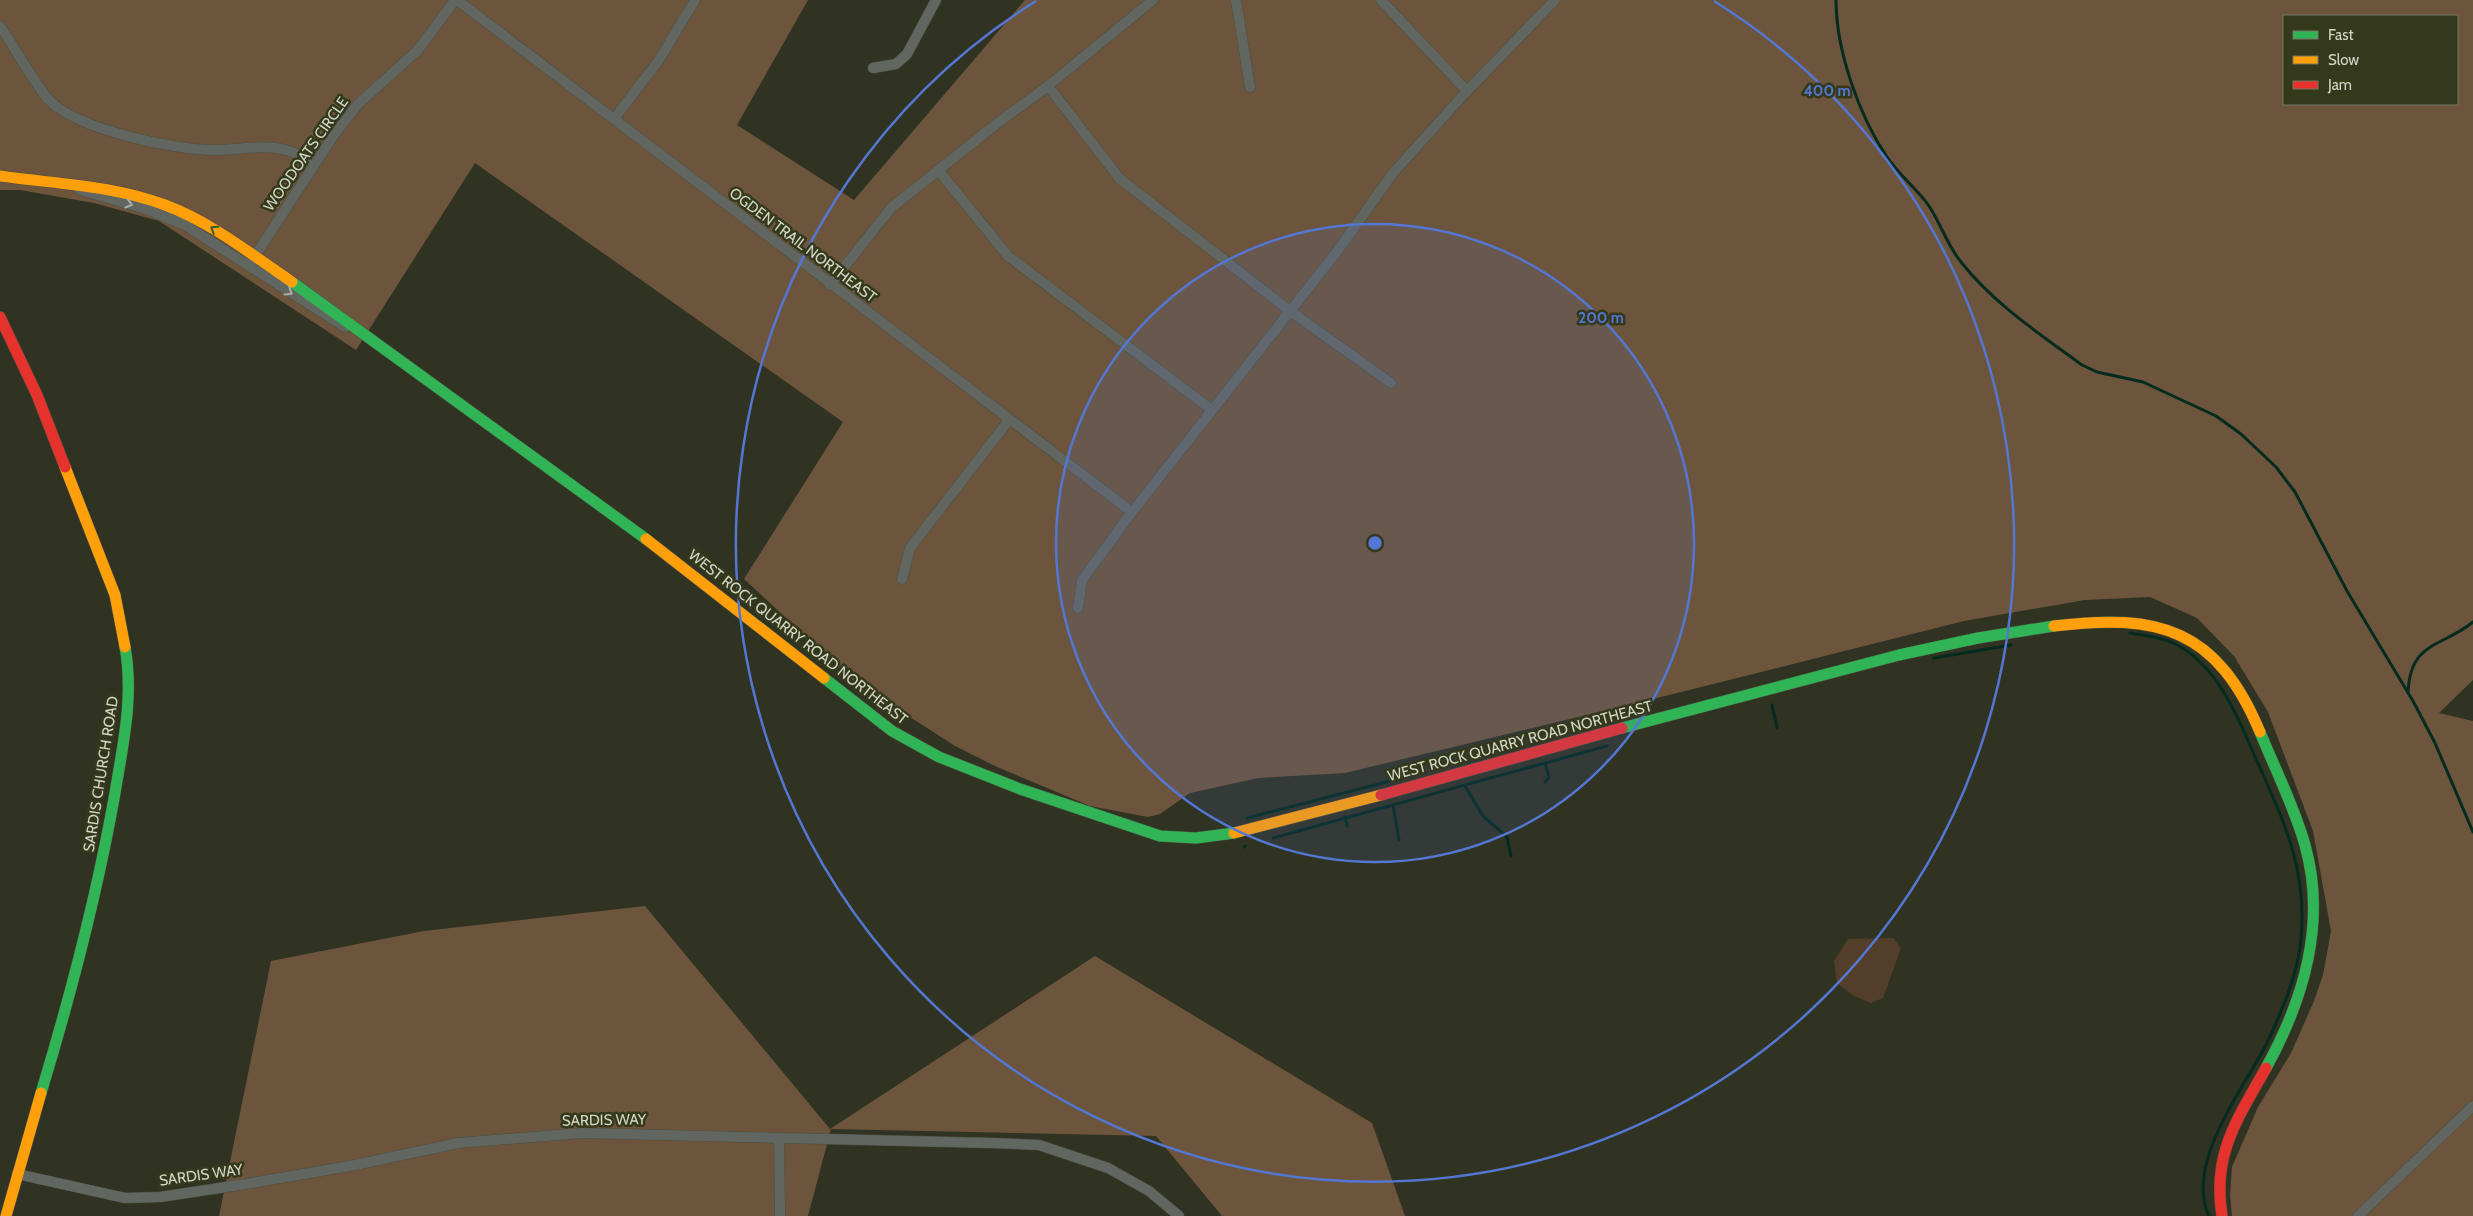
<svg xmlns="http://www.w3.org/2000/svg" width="2473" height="1216" font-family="Cabin,sans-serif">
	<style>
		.green { fill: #533f29 }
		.forest { fill: #6c553c; fill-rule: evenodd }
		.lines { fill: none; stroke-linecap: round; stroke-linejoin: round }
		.stream { stroke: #042b1f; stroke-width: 3 }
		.street-casing { stroke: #4c4f41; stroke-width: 11 }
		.fast-casing { stroke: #4c4f41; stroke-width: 12 }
		.slow-casing { stroke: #4c4f41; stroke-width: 12 }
		.jam-casing { stroke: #4c4f41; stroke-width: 12 }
		.street { stroke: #626660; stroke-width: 10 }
		.fast { stroke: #30b455; stroke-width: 11 }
		.slow { stroke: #ff9f0a; stroke-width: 11 }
		.jam { stroke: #e5322d; stroke-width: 11 }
		.oneway { stroke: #abafa2 }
		.oneway2 { stroke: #335e2d }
		.ring { fill: none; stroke: #5377d2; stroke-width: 2.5 }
		.labels { text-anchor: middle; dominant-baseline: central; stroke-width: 5; stroke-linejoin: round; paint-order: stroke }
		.street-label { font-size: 15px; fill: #d2d6c5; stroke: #34391c }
		.centre { fill: #5377d2; stroke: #34391c; stroke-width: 2.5 }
		.ring-label { font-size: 15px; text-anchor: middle; font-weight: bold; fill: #5377d2; stroke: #34391c; stroke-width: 5; stroke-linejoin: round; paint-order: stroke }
	</style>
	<rect width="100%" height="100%" fill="#303322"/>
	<path class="green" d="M1893,938L1901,948L1883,998L1871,1003L1854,996L1837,983L1834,961L1848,939Z"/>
	<g class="forest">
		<path d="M0,0H808L737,125L854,200L1025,0H2473V680L2439,713L2473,721V1216H2232L2230,1195L2232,1167L2258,1107L2291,1053L2314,1001L2323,975L2331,931L2313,831L2268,712L2234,656L2197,618L2150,597L2085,600L1964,621L1669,695L1345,773L1258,778L1190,793L1160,814L1148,817L1090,806L997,767L955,746L854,681L744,579L843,422L475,163L356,350L159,221L94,203L20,190H0ZM2284,16H2457V104H2284Z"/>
		<path d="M645,906L830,1129L1095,956L1372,1123L1405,1216H1222L1156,1136L831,1129L808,1216H219L271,961L424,931Z"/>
	</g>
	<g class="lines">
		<g class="stream">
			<path d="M1836,0C1836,50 1859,116 1887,157C1899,175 1917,189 1929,206C1941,224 1947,245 1961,262C1994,304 2040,334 2082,365L2097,372L2143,382L2216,416L2241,434L2276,467L2295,492L2347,591L2413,701L2435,743L2473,832"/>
			<path d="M2130,633C2144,635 2158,637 2171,642C2212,660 2233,706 2250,745C2279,813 2308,861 2301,939C2298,974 2282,1011 2267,1043C2244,1088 2184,1164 2209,1216"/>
			<path d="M1934,658L2011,645"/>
			<path d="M2408,693C2410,641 2441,648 2473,622"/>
			<path d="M1772,705L1777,728"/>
			<path d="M1545,763L1549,777L1545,782"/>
			<path d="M1465,786L1483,816L1507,837L1511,856"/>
			<path d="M1393,805L1399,840"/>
			<path d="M1345,817L1347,826"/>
			<path d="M1247,818L1379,784L1412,774L1422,768"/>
			<path d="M1273,838L1607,746"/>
			<path d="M1244,847L1245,846"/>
		</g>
		<defs>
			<g id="street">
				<path d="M457,0L1132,512"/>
				<path d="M1236,0L1250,87"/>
				<path d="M1381,0L1467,91L1555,0"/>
				<path d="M0,26C16,49 30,77 48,99C75,129 177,151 216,150C257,149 278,139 315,164"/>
				<path d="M873,68L896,64L907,54L936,0"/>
				<path d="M1048,86L1120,179L1290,311L1391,383"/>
				<path d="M614,119L659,60L695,0"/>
				<path d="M939,171L1008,256L1212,410"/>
				<path d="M80,190L146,209L185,225L345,327"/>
				<path d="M251,262L334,135L358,104L418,50L455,0"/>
				<path d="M830,285L891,208L995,125L1048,86L1153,0"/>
				<path d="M902,579L910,548L1009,420"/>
				<path d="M1078,608L1082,580L1132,512L1339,249L1393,173L1467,91"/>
				<path d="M779,1139L780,1216"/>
				<path d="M17,1174L125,1198L160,1197L246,1184L355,1165L458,1143L582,1133L992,1143L1039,1145L1108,1168L1149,1191L1179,1216"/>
				<path d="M2358,1216L2473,1106"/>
			</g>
			<g id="fast">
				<path d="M292,282L646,539"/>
				<path d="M824,678L892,731L939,757L1020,789L1160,836L1196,838L1234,833"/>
				<path d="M1622,728L1899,655L1978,638L2054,626"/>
				<path d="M2260,732C2275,769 2294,806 2305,845C2327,923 2304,999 2266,1068"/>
				<path d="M41,1093C71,994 97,895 115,793C123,744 134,697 125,647"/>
			</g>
			<g id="slow">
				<path d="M0,176C56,184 112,185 165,205C211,222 252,255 292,282"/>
				<path d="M65,467L115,595L125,647"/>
				<path d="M646,539L824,678"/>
				<path d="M2054,626C2159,613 2217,629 2260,732"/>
				<path d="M1234,833L1381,795"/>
				<path d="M6,1216L41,1093"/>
			</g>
			<g id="jam">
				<path d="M0,317L37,395L65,467"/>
				<path d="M1381,795L1622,728"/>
				<path d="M2222,1216C2212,1154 2237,1120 2266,1068"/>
			</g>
		</defs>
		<use href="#street" class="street-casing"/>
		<use href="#fast" class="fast-casing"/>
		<use href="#slow" class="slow-casing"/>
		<use href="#jam" class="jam-casing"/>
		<use href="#street" class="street"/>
		<use href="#fast" class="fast"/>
		<use href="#slow" class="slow"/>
		<use href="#jam" class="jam"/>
	</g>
	<defs><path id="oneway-chevron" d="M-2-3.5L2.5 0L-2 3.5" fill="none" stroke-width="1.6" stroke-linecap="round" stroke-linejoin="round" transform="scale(1.25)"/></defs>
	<g class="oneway">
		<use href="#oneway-chevron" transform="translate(129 204) rotate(16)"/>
		<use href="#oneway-chevron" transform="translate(289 292) rotate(32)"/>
	</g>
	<use class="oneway2" href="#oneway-chevron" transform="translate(214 229) rotate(-147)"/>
	<circle cx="1375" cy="543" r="319" fill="#5377d2" fill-opacity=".12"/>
	<g class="ring">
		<circle cx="1375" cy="543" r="319"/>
		<path d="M1714 1A639 639 0 1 1 1036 1"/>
	</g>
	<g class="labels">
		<g class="street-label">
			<text transform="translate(306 154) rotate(-55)">WOODOATS CIRCLE</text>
			<text transform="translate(803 245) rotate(37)">OGDEN TRAIL NORTHEAST</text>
			<text transform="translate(798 637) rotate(38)">WEST ROCK QUARRY ROAD NORTHEAST</text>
			<text transform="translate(1520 741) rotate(-15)">WEST ROCK QUARRY ROAD NORTHEAST</text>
			<text transform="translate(101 774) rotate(-81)">SARDIS CHURCH ROAD</text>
			<text transform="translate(604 1120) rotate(-1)">SARDIS WAY</text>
			<text transform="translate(201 1175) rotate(-8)">SARDIS WAY</text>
		</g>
	</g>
	<circle cx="1375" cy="543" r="8" class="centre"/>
	<g class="ring-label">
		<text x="1827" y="96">400 m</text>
		<text x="1601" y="323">200 m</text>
	</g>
	<rect x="2283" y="15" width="175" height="90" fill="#34391c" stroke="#737860"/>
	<rect x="2293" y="31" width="25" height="8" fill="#30b455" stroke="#737860"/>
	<text x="2328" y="40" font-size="15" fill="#d2d6c5">Fast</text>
	<rect x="2293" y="56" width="25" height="8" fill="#ff9f0a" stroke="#737860"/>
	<text x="2328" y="65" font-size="15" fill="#d2d6c5">Slow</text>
	<rect x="2293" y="81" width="25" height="8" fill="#e5322d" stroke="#737860"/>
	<text x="2328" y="90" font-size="15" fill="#d2d6c5">Jam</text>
</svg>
